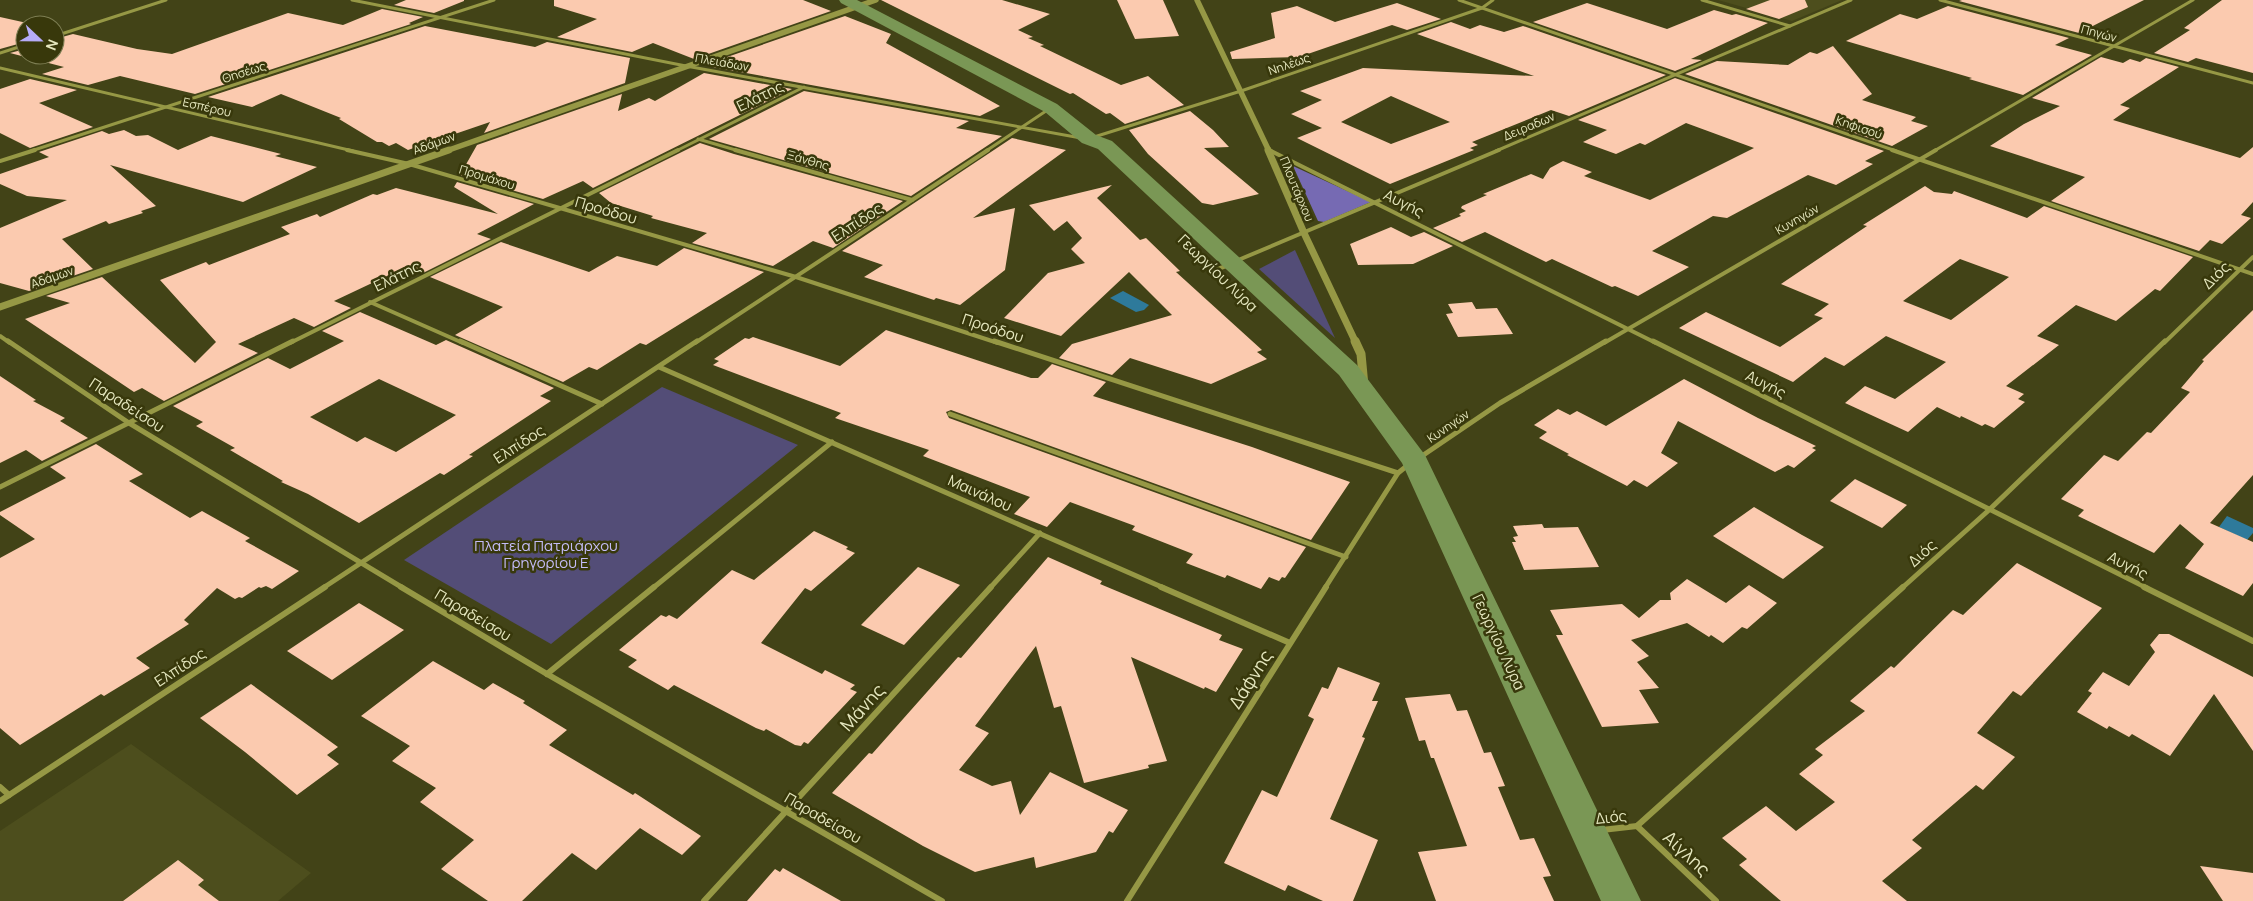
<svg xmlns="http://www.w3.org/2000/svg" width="2253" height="901" font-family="Manrope,sans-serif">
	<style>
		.built { fill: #4d4e1d }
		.green { fill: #534d77 }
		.forest { fill: #766ab3 }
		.water { fill: #2e7a9b }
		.building { fill: #fbcaaf; fill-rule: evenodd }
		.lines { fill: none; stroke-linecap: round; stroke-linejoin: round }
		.minor-far3 { stroke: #969845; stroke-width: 3 }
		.minor-far2 { stroke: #969845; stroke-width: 4 }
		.minor-far1 { stroke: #969845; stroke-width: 5 }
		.minor { stroke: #969845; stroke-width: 6 }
		.tertiary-far2 { stroke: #969845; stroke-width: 5.5 }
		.tertiary-far1 { stroke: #969845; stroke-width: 7 }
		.tertiary { stroke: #969845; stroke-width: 9 }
		.secondary { fill: #7a9755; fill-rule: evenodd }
		.labels { text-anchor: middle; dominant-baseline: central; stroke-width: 5; stroke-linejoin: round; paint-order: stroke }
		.far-street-label { font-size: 12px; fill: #e5e7bf; stroke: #38380b }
		.street-label { font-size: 15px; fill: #e5e7bf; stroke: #38380b }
		.park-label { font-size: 15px; fill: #c4bcf9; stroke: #38380b }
		.near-street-label { font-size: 18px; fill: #e5e7bf; stroke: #38380b }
	</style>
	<rect width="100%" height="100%" fill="#424317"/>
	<g class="built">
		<path d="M1718,0H1842L1792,21Z"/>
		<path d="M131,744L311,873L278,901H0V831Z"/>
	</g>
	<g class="green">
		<path d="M1295,250L1335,338L1259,269Z"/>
		<path d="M662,387L798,445L551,644L404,560Z"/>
	</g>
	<path class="forest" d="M1293,166L1371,202L1324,222L1318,221Z"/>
	<g class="water">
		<path d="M1123,291L1149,305L1144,310L1136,312L1110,298Z"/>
		<path d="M2227,516L2253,528V533L2247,540L2219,527Z"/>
	</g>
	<g class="building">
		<path d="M406,0H464V1L434,13L394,5Z"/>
		<path d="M554,0H803L831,11L694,59L653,43L632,52L557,37L597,19L554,6Z"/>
		<path d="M881,0H1002L1050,14L1018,30L1033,37L1028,38L1044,45L1040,46L1121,85L1148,76L1184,105L1125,124L1110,113L1106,114L1073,93L1070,94Z"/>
		<path d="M1117,0H1163L1179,36L1135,39Z"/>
		<path d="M1770,0H1805L1808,7L1779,19L1746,9Z"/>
		<path d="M1962,0H2144L2079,33L1959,1Z"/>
		<path d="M2222,0H2253V73L2196,58L2188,62L2154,53L2190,30L2184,28Z"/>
		<path d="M1397,3L1441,19L1407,30L1392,25L1299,57L1232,59L1230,52L1275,38L1271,13L1297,6L1335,22Z"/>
		<path d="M1587,3L1667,29L1714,10L1732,15L1736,14L1768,23L1691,59L1702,60L1675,71L1533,22Z"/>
		<path d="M1948,6L2069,38L2055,45L2092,55L2023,95L1969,79L1972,78L1846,41L1900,14L1917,19Z"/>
		<path d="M382,9L423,17L409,23L411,24L195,94L120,76L88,85L42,74L64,67L10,53L25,49V55H55V39L73,34L137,49L172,54L288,13L343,25Z"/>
		<path d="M845,16L891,34L886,43L1000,106L980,116L713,67L707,64Z"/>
		<path d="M0,17L36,25H25V42L0,49Z"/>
		<path d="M1451,22L1470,29L1480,25L1504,32L1523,26L1666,75L1569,116L1551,110L1472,142L1478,145L1470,148L1474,150L1390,184L1297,138L1322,128L1291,114L1322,100L1300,91L1363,68L1534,76L1417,34ZM1391,96L1450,122L1391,144L1341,122Z"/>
		<path d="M425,26L535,47L547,42L630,58L625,83L484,133L490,122L408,150L396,143L389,146L382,142H377L339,119L341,118L281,94L252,107L208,97Z"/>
		<path d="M1833,46L1872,94L1862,100L1916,117L1911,121L1928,126L1892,146L1685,74L1717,61L1788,65L1810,52L1817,54Z"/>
		<path d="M2101,57L2123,63L2130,59L2140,62L2146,58L2179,67L2120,105L2130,108L2113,120L2240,158L2253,147V202L2241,215L2251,218L2222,244L2210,240L2199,251L2051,201L2085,177L1990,146L2024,124L2060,106L2032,98Z"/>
		<path d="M704,73L792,89L593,188L583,181L543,199L460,175L477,145L622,94L618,111L649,98L655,101Z"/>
		<path d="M1675,78L1884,151L1865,161L1873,164L1836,185L1808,175L1727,218L1713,216L1652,251L1689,267L1638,296L1615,286L1612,287L1552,259L1546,262L1485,232L1462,242L1433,228L1461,216L1459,214L1466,211L1461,208L1462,206L1487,195L1483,194L1531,174L1543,179L1550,168L1563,161L1592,172L1584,176L1650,200L1754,148L1686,123L1645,145L1640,143L1616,154L1583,142L1607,130L1578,120Z"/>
		<path d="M30,79L77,90L39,103L93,127L30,148L0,133V89Z"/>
		<path d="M804,91L969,121L956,128L1002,136L911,196L709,139Z"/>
		<path d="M1190,111L1213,130L1229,147L1204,148L1259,194L1213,205L1202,203L1148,154L1129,130Z"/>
		<path d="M124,130L136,136L148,135L178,150L211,136L281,154L275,156L317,167L243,202L110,165L156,206L141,211L143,213L109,224L106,221L62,239L93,269L29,291L0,283V228L67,200L27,196L0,184V174L49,157L39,152L102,131L109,134Z"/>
		<path d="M1012,138L1066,150L973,218L1015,208L1005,270L960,305L936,298L934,300L864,277L883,265L842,251Z"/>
		<path d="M700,143L734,154L903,201L833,248L813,241L773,266L692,243L707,233L651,218L653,216L611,203L599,193Z"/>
		<path d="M457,182L534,204L477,234L491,239L421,274L406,267L334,301L351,308L314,327L294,318L238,344L258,353L164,401L142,388L134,392L25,319L70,303L46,296L102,277L195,363L216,342L160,280L206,262L209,265L290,234L281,227L317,214L320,217L373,194L377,195L396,188L498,214L454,187Z"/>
		<path d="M1112,185L1097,198L1140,240L1146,238L1180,271L1176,272L1262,350L1257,352L1267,359L1211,384L1130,358L1112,375L1059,358L1072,344L1172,315L1129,272L1061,336L1004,318L1048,273L1085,263L1071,249L1082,238L1067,221L1054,231L1029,205Z"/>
		<path d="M1925,186L1934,192L1952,194L1954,191L1965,195L2027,218L2044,206L2193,257L2160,291L2155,289L2116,321L2076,305L2037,336L2059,345L2006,386L2024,394L2018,399L2025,402L1994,428L1985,424L1982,426L1961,416L1960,418L1937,407L1908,432L1845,403L1865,386L1895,399L1946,362L1886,336L1844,366L1825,357L1793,382L1679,328L1706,312L1780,347L1823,318L1814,315L1829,304L1781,284L1867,226L1863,225ZM1960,259L2009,277L1951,320L1903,301Z"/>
		<path d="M1391,227L1411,237L1424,232L1453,246L1413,264L1358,265L1350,244Z"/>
		<path d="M501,242L589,272L617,256L657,266L684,248L764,272L646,345L640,343L597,370L589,367L563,382L455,335L503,307L430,277Z"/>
		<path d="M1472,302L1476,309L1497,308L1513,334L1458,337L1446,314L1453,313L1448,304Z"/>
		<path d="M2253,310V475L2210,523L2253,542V583L2243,596L2185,568L2204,544L2180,524L2154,553L2078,516L2084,510L2061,499L2104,455L2118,461L2147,432L2151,433L2190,392L2181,388L2204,361L2202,360Z"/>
		<path d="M360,312L436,345L446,340L554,388L540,396L551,401L469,455L473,456L444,475L440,473L359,523L308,494L281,482L283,481L230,450L235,448L196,426L203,422L173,406L268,358L290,369L344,341L322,331ZM379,379L456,415L396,452L365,437L357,442L310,417Z"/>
		<path d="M886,330L1031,378H1038L1052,364L1106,382L1093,396L1252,447L1350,482L1311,540L951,410L946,412L949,418L1306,547L1285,578L1282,577L1279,581L1269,577L1261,589L1227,575L1225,578L1186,563L1193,554L1132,530L1135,526L1070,502L1047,527L1014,514L1030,497L923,456L929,450L835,418L841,413L713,365L719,361L714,359L745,338L749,339L753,337L840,366Z"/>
		<path d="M0,376L36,400L33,401L65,418L60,421L88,438L42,461L26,450L0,463Z"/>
		<path d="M1684,379L1758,418L1816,446L1812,448L1816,450L1794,468L1788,465L1775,472L1678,421L1661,453L1678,463L1647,487L1634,480L1627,486L1567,455L1569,454L1539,438L1547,432L1534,425L1558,409L1570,415L1577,411L1606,426Z"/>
		<path d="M96,444L143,474L129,481L190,518L202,511L250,538L245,541L299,571L272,589L266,586L261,588L259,587L242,598L239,597L235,599L217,588L184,620L189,624L136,658L150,668L104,696L101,694L20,745L0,728V558L35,539L0,515V512L66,478L50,467Z"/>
		<path d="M1855,479L1907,505L1882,528L1830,501Z"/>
		<path d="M1754,507L1802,535L1824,547L1783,579L1713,536Z"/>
		<path d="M1542,524L1544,528L1578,527L1599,567L1524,570L1512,542H1516L1513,537L1518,536L1513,526Z"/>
		<path d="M814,531L848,547L846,549L855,553L811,591L805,588L761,643L822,674L825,670L855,685L850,689L857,692L808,744L804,742L801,746L795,745L766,729L764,731L756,728L674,685L668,690L628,667L637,660L619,650L661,615L666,617L669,615L677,619L732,570L754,580Z"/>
		<path d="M1048,557L1102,581L1100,584L1222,635L1219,640L1243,649L1216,692L1205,687L1204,689L1131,657L1167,761L1148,765L1149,768L1084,783L1061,706L1054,708L1036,646L975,726L989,733L959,770L992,786L1011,781L1020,815L1050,772L1128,810L1113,833L1109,831L1096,852L1036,868L1034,857L975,872L923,846L832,793L869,753L872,754L958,657L961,658Z"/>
		<path d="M2017,563L2102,608L2021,696L2013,691L1977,733L2015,757L1983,790L1976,785L1912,840L1922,848L1882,881L1907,901H1781L1739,865L1747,859L1722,838L1766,806L1796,831L1835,802L1799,774L1823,755L1815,749L1865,711L1850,701L1891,666L1894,668L1953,610L1963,615Z"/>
		<path d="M918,567L960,585L904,645L861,625Z"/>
		<path d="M1687,579L1726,603L1749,585L1777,603L1747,629L1742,627L1723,643L1711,635L1709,637L1687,623L1631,640L1649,656L1637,662L1659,688L1639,690L1659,723L1602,727L1556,635H1563L1550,610L1622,604L1639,618L1660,600H1671L1670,593Z"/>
		<path d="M359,603L404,630L332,680L287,651Z"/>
		<path d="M2159,634H2169L2253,677V751L2214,694L2170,756L2132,734L2129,737L2109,726L2107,729L2077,712L2092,693L2088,691L2103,672L2129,686L2155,652L2150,645Z"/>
		<path d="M433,661L484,690L493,683L525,701L523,703L567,730L549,745L633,795L635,793L701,836L682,855L640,828L596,870L572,853L522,901H488L441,869L474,840L420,802L436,788L392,761L410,746L361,716Z"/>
		<path d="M1338,667L1380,683L1372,701H1378L1362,737L1365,738L1330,819L1378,840L1353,901H1323L1288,885L1285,891L1224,863L1262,790L1277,797L1314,719L1308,716L1322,687L1328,689Z"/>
		<path d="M251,684L338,747L327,755L339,764L297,795L245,752L200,718Z"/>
		<path d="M1450,694L1457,711L1467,710L1484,753L1491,752L1505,786L1498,787L1520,840L1534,838L1551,876L1543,877L1554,901H1436L1418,852L1467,846L1434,758H1431L1425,740L1419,741L1405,698Z"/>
		<path d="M178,860L204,880L198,885L219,901H123Z"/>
		<path d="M2200,866L2253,873V901H2223Z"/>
		<path d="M783,868L841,901H747L775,869L780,872Z"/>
	</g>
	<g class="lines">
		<g class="minor-far3">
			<path d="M352,0L686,66L1081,138"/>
			<path d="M1459,0L1896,151"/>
			<path d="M1702,0L1790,26"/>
			<path d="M1940,0L2253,83"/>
			<path d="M55,36L166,0"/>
			<path d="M0,53L25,45"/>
			<path d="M0,68L353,151"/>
			<path d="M1094,137L1241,91L1482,8L1493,0"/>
			<path d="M698,139L739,151"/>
			<path d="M1268,149L1272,151"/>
			<path d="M31,151L494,0"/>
			<path d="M676,151L804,87"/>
			<path d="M986,151L1049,109"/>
			<path d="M1496,151L1851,0"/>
			<path d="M1934,151L2193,0"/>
		</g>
		<g class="minor-far2">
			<path d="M347,150L409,164L796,277L998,343"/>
			<path d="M735,150L912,200"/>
			<path d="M1269,150L1656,343"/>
			<path d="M1892,150L2253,274"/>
			<path d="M0,161L35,150"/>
			<path d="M1236,261L1499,150"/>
			<path d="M1215,270L1229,265"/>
			<path d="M370,302L463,343"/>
			<path d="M0,336L10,343"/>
			<path d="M290,343L678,150"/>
			<path d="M695,343L988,150"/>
			<path d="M1604,343L1936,150"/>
			<path d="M2164,343L2253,257"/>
		</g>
		<g class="minor-far1">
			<path d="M8,341L129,423L403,588"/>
			<path d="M460,341L602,404"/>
			<path d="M994,341L1398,473"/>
			<path d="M1653,341L2147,588"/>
			<path d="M659,367L1164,588"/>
			<path d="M950,414L1346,557"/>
			<path d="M1419,458L1500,403L1606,341"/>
			<path d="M0,487L293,341"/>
			<path d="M323,588L697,341"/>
			<path d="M653,588L832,442"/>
			<path d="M990,588L1040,533"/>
			<path d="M1325,588L1398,473L1408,465"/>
			<path d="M1902,588L1989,510L2165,341"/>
		</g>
		<g class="minor">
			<path d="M401,587L547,674L942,901"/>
			<path d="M1161,587L1290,643"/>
			<path d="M2144,587L2253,641"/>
			<path d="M547,674L654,587"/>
			<path d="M0,787L9,795"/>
			<path d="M0,801L325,587"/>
			<path d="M1637,826L1716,901"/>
			<path d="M1602,830L1637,826L1903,587"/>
			<path d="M704,901L991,587"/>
			<path d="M1127,901L1326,587"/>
		</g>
		<g class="tertiary-far2">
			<path d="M1197,0L1269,151"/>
			<path d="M446,151L876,0"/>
		</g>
		<g class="tertiary-far1">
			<path d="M1268,150L1304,233L1356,343"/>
			<path d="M0,307L449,150"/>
		</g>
		<path class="tertiary" d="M1355,341L1361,354L1364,386"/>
		<path class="secondary" d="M839,0H857L1057,104L1096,135L1112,141L1357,365L1425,455L1641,901H1601L1402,463L1339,375L1098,149L1082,143L1045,112L841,3Z"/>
	</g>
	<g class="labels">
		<g class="far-street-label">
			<text transform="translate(2099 33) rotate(15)">Πηγών</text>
			<text transform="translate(722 62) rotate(10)">Πλειάδων</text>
			<text transform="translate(1289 64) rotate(-19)">Νηλέως</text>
			<text transform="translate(244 72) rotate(-18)">Θησέως</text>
			<text transform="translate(207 107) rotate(13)">Εσπέρου</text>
			<text transform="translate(1529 126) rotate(-23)">Δειραδων</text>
			<text transform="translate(1859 127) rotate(19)">Κηφισού</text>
			<text transform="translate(434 143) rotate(-20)">Αδάμων</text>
			<text transform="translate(808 160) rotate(16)">Ξάνθης</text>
			<text transform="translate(487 177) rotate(17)">Προμάχου</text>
			<text transform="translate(1297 189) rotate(67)">Πλουτάρχου</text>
			<text transform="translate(1797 219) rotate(-30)">Κυνηγών</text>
			<text transform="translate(52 277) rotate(-19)">Αδάμων</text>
			<text transform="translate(1448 426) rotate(-34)">Κυνηγών</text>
		</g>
		<g class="street-label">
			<text transform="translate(760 96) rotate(-26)">Ελάτης</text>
			<text transform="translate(1404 203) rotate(27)">Αυγής</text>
			<text transform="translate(606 210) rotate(16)">Προόδου</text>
			<text transform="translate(857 222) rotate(-33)">Ελπίδος</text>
			<text transform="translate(1218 273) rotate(44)">Γεωργίου Λύρα</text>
			<text transform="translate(2216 275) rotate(-44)">Διός</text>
			<text transform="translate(397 276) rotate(-26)">Ελάτης</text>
			<text transform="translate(993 328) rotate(18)">Προόδου</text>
			<text transform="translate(1766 384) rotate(27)">Αυγής</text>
			<text transform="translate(127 405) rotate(33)">Παραδείσου</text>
			<text transform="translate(519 444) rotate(-33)">Ελπίδος</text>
			<text transform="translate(980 493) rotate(24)">Μαινάλου</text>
			<text transform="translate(1922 553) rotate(-42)">Διός</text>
			<text transform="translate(2128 565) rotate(27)">Αυγής</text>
			<text transform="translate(473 615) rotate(31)">Παραδείσου</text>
			<text transform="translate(1499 642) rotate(65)">Γεωργίου Λύρα</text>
			<text transform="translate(180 667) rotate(-33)">Ελπίδος</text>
			<text transform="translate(1611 817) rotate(-6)">Διός</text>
			<text transform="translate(823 818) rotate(30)">Παραδείσου</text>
		</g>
		<g class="park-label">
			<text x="546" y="545">Πλατεία Πατριάρχου<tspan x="546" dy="17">Γρηγορίου Ε</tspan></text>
		</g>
		<g class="near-street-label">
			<text transform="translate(1250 679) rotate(-58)">Δάφνης</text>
			<text transform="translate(862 707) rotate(-48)">Μάνης</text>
			<text transform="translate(1687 853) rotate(43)">Αίγλης</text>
		</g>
	</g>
	<g transform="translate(40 40) rotate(112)"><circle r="24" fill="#38380b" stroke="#7d7e53"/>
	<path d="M0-4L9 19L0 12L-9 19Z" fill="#b6acf8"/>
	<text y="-8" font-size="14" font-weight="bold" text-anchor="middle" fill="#e5e7bf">N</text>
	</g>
</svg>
